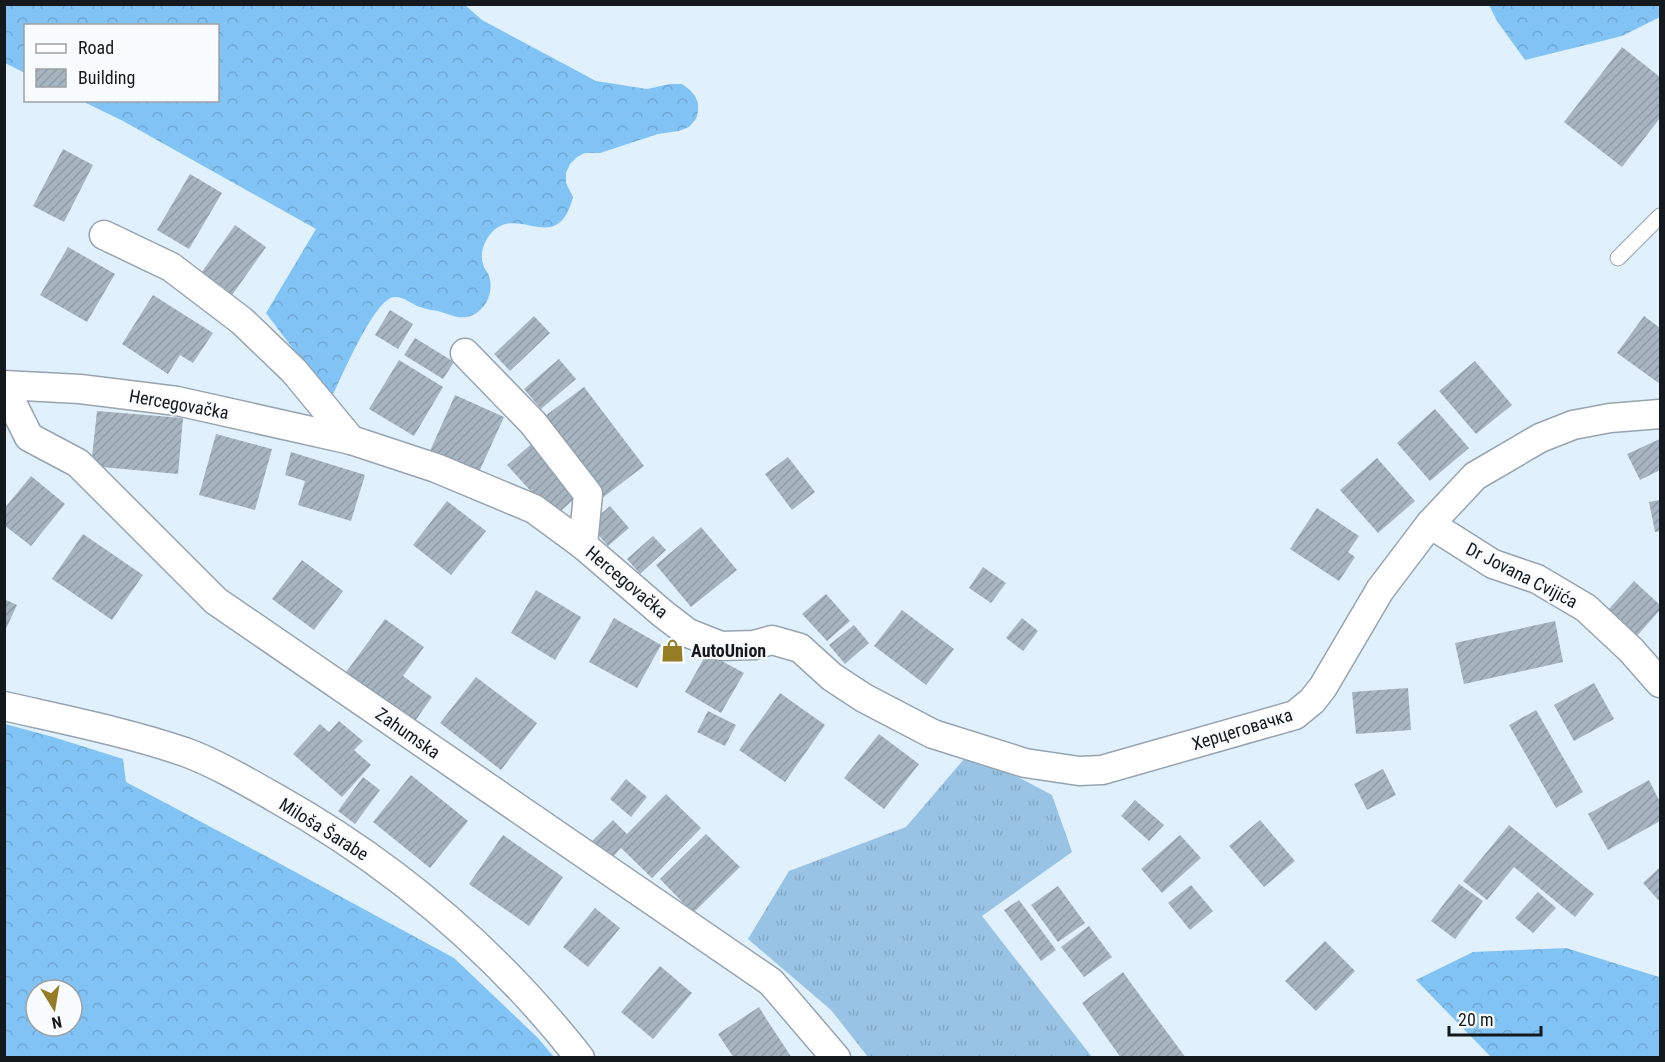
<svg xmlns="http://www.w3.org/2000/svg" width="1665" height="1062" font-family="'Roboto Condensed',sans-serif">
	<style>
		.grass { fill: url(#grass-tufts) }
		.forest { fill: url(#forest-crowns); fill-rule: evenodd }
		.building { fill: url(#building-hatch) }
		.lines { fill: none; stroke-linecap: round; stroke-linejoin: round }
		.service-casing { stroke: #96a4b0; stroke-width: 17 }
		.minor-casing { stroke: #96a4b0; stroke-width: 31 }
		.service { stroke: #fff; stroke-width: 15 }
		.minor { stroke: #fff; stroke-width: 28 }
		.labels { text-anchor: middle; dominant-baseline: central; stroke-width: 4.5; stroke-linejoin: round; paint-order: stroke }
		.street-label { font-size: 18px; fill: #14191d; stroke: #f9fcfe }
		.poi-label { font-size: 18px; font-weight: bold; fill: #14191d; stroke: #f9fcfe; text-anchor: start }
	</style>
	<defs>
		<pattern id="grass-tufts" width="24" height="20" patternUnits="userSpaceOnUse" patternTransform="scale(1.5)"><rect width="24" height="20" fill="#98c3e5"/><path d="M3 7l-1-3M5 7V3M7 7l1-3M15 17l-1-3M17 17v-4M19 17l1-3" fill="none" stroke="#82a7c4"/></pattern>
		<pattern id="forest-crowns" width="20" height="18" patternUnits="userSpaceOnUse" patternTransform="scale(1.5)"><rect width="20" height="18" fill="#81c3f5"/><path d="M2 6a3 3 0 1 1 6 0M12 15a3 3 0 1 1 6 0" fill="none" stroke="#6fa7d2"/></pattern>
		<pattern id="building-hatch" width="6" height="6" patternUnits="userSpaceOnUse" patternTransform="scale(1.5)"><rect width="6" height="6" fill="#a7b5c1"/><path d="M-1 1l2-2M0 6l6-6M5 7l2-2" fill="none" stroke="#8f9ba5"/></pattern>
	</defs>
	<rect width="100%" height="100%" fill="#e1f0fd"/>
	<path class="grass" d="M970,752L1052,795L1072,852L982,916L1092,1057H868L831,1010L748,939L789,871L906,827Z"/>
	<g class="forest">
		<path d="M4,5H465L482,20L596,81L647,89L670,84H682L690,90L695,96L698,103V112L696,119L689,127L679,131L658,134L600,153H585L577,157L570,164L566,173V183L573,197C557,257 521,205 493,231C485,239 479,253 483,264C484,269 488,272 489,276C494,291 487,308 473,315C460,321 450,314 438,311C432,310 425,309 420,307C411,304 405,297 395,297C375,296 340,381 331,399L266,313L316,229L123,121L82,101L218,100V26H26L25,73L5,63Z"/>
		<path d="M1489,5H1660V17L1622,36L1525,60L1497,21Z"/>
		<path d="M5,724L53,737L123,759L126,782L275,861L454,958L537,1037L554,1057H5ZM36,990H72V1026H36Z"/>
		<path d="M1566,948L1659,977L1660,980V1057H1491L1416,980L1473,952Z"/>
	</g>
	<g class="building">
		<path d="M1622,47L1660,77V118L1622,167L1564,122Z"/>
		<path d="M63,149L93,165L64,222L33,206Z"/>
		<path d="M190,174L222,193L189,249L157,230Z"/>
		<path d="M235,225L266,247L230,298L199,276Z"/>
		<path d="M68,247L115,274L87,322L40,295Z"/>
		<path d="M153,295L213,333L193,363L180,355L168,374L122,344Z"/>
		<path d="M390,310L413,324L398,349L375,335Z"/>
		<path d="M534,316L550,333L510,371L494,354Z"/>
		<path d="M1644,316L1660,328V384L1617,353Z"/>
		<path d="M415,338L454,362L443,379L404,355Z"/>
		<path d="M559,359L576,379L541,409L524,389Z"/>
		<path d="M399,360L443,387L414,436L369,409Z"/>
		<path d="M1475,361L1512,405L1476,434L1439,391Z"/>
		<path d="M584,387L644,466L601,499L541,419Z"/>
		<path d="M455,395L504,417L479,472L430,451Z"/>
		<path d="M1435,409L1469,448L1430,481L1397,443Z"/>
		<path d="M97,411L183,418L178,474L91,466Z"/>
		<path d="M216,434L272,449L255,510L199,495Z"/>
		<path d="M1660,439V470L1640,480L1627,454Z"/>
		<path d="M536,440L582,492L554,517L507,465Z"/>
		<path d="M291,452L365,475L351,521L298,505L305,481L285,475Z"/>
		<path d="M788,457L815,492L792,510L765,474Z"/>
		<path d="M1377,458L1415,501L1378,533L1340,490Z"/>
		<path d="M31,476L65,504L31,546L4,525V509Z"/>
		<path d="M1660,500V531L1655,532L1649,502Z"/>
		<path d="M447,501L486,531L451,575L413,545Z"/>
		<path d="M610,506L629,528L608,546L589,524Z"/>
		<path d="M1317,508L1359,536L1348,552L1355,557L1339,581L1290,549Z"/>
		<path d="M701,527L737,570L691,607L656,565Z"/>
		<path d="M83,534L143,575L112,620L52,579Z"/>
		<path d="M653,536L666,550L640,574L627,559Z"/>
		<path d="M302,560L343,591L314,630L272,599Z"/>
		<path d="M983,567L1006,583L991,603L969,588Z"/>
		<path d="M1634,581L1660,605V610L1636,637L1608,610Z"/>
		<path d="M536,590L581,617L555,660L511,633Z"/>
		<path d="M826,594L850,621L827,641L802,614Z"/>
		<path d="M4,599L17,605L4,633Z"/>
		<path d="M902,610L954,649L926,685L874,646Z"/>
		<path d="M614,618L661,645L637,688L589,662Z"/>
		<path d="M1022,618L1038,631L1023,651L1006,638Z"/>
		<path d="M385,619L424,647L403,676L432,697L413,724L344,675Z"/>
		<path d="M1555,621L1563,662L1464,684L1455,643Z"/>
		<path d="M854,625L869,643L845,664L829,645Z"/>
		<path d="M707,653L744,673L721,713L685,692Z"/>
		<path d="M476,677L537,723L501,770L440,723Z"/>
		<path d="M1594,683L1614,719L1574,741L1554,705Z"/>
		<path d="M1408,688L1411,730L1356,734L1352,692Z"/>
		<path d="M780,693L825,725L785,782L739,750Z"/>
		<path d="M1536,710L1583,792L1556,808L1509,725Z"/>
		<path d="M708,711L736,725L725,746L697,732Z"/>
		<path d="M339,721L363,741L354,750L371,765L342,797L293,754L320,724L329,732Z"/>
		<path d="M879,734L919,764L884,809L844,778Z"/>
		<path d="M1383,769L1396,795L1367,810L1354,784Z"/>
		<path d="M411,775L468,821L430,868L373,822Z"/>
		<path d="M363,777L380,790L355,824L338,811Z"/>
		<path d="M626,779L647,797L631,817L610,799Z"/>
		<path d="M1649,780L1660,802V821L1608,850L1588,814Z"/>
		<path d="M666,794L701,828L652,878L621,848L611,859L592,841L613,820L627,834Z"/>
		<path d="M1135,800L1164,825L1149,841L1121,816Z"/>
		<path d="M1260,820L1295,861L1264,887L1229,846Z"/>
		<path d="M1509,825L1594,894L1575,917L1514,867L1487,900L1463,881Z"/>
		<path d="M706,834L740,867L693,913L660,879Z"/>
		<path d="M503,835L563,877L529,926L469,884Z"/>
		<path d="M1180,835L1201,858L1162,893L1141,869Z"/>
		<path d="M1660,867V902L1643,883Z"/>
		<path d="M1459,884L1483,901L1455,939L1431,921Z"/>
		<path d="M1191,885L1213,911L1190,930L1168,903Z"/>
		<path d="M1058,886L1085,923L1058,942L1031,905Z"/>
		<path d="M1538,892L1556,908L1533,933L1515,918Z"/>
		<path d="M1019,900L1056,950L1041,961L1004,910Z"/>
		<path d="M595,908L620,928L588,967L563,947Z"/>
		<path d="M1089,926L1112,957L1084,977L1061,947Z"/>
		<path d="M1325,941L1355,971L1316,1011L1285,981Z"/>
		<path d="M660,966L692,993L653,1039L621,1012Z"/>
		<path d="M1123,972L1138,993L1186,1058H1121L1082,1003Z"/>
		<path d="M759,1007L767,1020L792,1058H734L718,1034Z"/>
	</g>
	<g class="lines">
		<defs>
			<path id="service" d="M1618,258L1660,216"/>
			<g id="minor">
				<path d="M104,235L171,267L242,321L294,371L351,440"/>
				<path d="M465,353L533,423L588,494L583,545"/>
				<path d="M4,385L80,389L177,401L351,440L436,468L534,509L583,545L662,613L688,633L721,646L754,645L772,640L800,648L832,677L864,698L933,734L1025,763L1079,771L1102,770L1295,715L1312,701L1323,687L1380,590L1430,524L1475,476L1540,438L1573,425L1610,418L1660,414"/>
				<path d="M4,387L29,437L78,463L216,601L771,982L836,1058"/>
				<path d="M1430,524L1493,564L1537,579L1586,608L1631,650L1660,683"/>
				<path d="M4,706C65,720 126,732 185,752C215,763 246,781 274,797C392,863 496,951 580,1058"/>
			</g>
		</defs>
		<use href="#service" class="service-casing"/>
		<use href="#minor" class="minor-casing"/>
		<use href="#service" class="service"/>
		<use href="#minor" class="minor"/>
	</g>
	<defs>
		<symbol id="shop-bare" viewBox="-9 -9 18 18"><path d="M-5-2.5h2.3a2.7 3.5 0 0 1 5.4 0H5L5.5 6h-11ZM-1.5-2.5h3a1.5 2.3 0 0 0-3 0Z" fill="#967d25" stroke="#f9fcfe" stroke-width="2.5" paint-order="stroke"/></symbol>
	</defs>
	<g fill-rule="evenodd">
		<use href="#shop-bare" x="656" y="634" width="33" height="33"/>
	</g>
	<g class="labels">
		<g class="street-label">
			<text transform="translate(179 404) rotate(10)">Hercegovačka</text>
			<text transform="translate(1522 575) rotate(27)">Dr Jovana Cvijića</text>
			<text transform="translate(627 582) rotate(40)">Hercegovačka</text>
			<text transform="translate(1242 729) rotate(-17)">Херцеговачка</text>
			<text transform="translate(408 733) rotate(35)">Zahumska</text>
			<text transform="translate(324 829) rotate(32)">Miloša Šarabe</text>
		</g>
		<g class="poi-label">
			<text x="691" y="650">AutoUnion</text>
		</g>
	</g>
	<rect width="1665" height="1062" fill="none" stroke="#14191d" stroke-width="12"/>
	<rect x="24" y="24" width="195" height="78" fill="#f9fcfe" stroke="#9da1a4" stroke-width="1.5"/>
	<rect x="36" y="44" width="30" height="9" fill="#ffffff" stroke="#9da1a4" stroke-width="1.5"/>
	<text x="78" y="54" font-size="18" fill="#14191d">Road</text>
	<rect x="36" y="69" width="30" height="18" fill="url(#building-hatch)" stroke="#9da1a4" stroke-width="1.5"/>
	<text x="78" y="84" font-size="18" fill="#14191d">Building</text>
	<g transform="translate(54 1008) rotate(169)"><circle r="28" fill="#f9fcfe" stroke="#9da1a4" stroke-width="1.5"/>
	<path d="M0-4.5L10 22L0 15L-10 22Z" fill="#967d25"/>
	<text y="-9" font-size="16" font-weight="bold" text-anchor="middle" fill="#14191d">N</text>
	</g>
	<path d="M1449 1026v9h92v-9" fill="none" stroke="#14191d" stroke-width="3"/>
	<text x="1458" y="1026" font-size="18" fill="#14191d" stroke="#f9fcfe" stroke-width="4.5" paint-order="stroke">20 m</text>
</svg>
